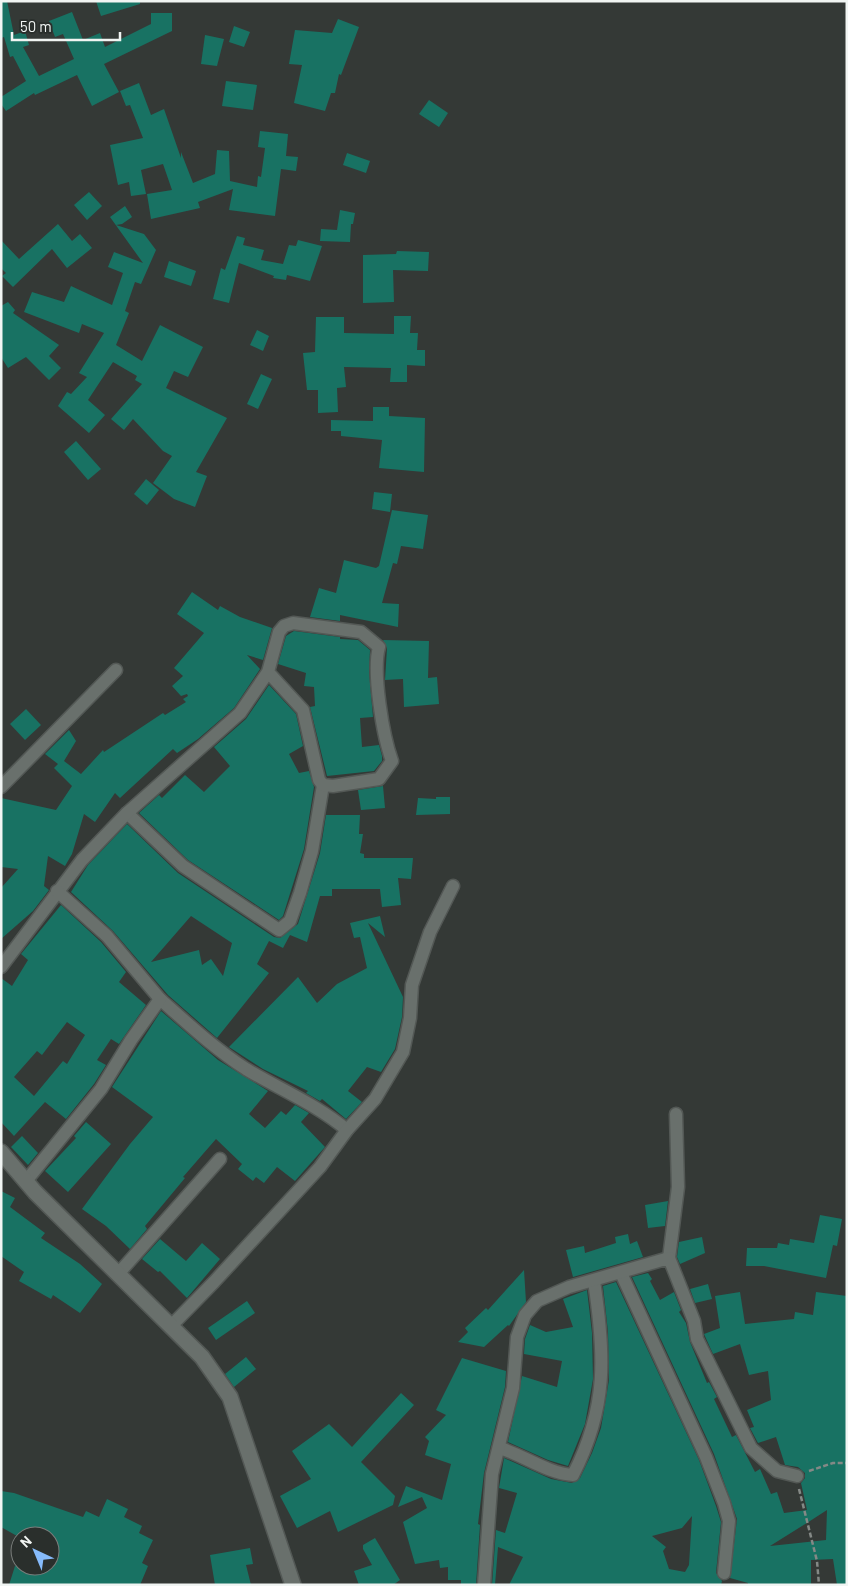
<svg xmlns="http://www.w3.org/2000/svg" width="848" height="1586" font-family="Barlow,sans-serif">
	<style>
		.building { fill: #187263; fill-rule: evenodd }
		.lines { fill: none; stroke-linecap: round; stroke-linejoin: round }
		.street-casing { stroke: #535855; stroke-width: 15 }
		.secondary-casing { stroke: #535855; stroke-width: 18 }
		.path { stroke: #848986; stroke-width: 2.5; stroke-dasharray: 5 2.5; stroke-linecap: butt }
		.street { stroke: #69706c; stroke-width: 12 }
		.secondary { stroke: #69706c; stroke-width: 15 }
	</style>
	<rect width="100%" height="100%" fill="#343936"/>
	<g class="building">
		<path d="M1,1H7L14,35L25,31L29,45L23,47L39,76L74,59L63,34L55,37L49,21L72,12L83,40L100,33L105,47L151,24V13H172V31L104,64L119,92L92,106L77,75L35,95L34,93L6,111L1,104V97L26,81L13,56L10,57L4,37L1,38Z"/>
		<path d="M96,1H140V4L101,16Z"/>
		<path d="M338,19L359,27L341,75L339,74L335,93H331L325,111L294,103L302,65L289,64L295,30L332,33Z"/>
		<path d="M234,26L250,32L244,47L229,42Z"/>
		<path d="M205,35L224,39L217,66L201,64Z"/>
		<path d="M226,81L257,85L253,110L222,106Z"/>
		<path d="M139,83L151,115L164,109L181,158V152L193,183L215,174L217,150L229,151L230,181L257,187L258,176L261,177L265,148L258,147L260,131L288,134L286,156L298,157L296,171L281,169L275,216L229,210L233,189L198,202L200,208L151,219L147,194L172,190L163,164L141,170L146,194L131,196L129,182L118,185L110,145L143,138L130,105L126,106L120,91Z"/>
		<path d="M429,100L448,113L439,127L419,114Z"/>
		<path d="M347,153L370,161L366,173L343,165Z"/>
		<path d="M89,192L102,206L87,220L74,205Z"/>
		<path d="M125,206L132,217L122,224L116,225L144,234L156,250L141,284L135,282L125,311L129,313L116,345L142,361L160,325L203,347L188,377L174,371L166,388L227,418L196,472L207,476L195,507L174,499L153,483L172,456L163,451L133,419L124,430L111,419L142,384L135,380L137,376L113,362L88,400L105,415L89,433L58,406L67,392L71,394L87,377L79,373L104,333L82,324L79,333L24,312L32,292L64,302L71,286L112,305L123,273L108,267L114,252L143,263L110,217Z"/>
		<path d="M340,210L355,213L353,224H351L350,242L320,241L321,229L337,230Z"/>
		<path d="M58,224L72,241L80,234L92,248L67,268L52,249L13,287L2,276L6,273L1,268V240L19,259Z"/>
		<path d="M237,236L245,238L243,245L264,250L261,260L283,264L289,245L296,246L298,240L322,246L310,281L287,275L286,280L273,278L274,276L239,263L229,303L213,299L221,268L225,270Z"/>
		<path d="M397,251L429,252L428,271L393,270L394,302L363,303V255L396,254Z"/>
		<path d="M169,261L196,271L191,286L164,277Z"/>
		<path d="M8,302L15,310L13,313L59,345L49,356L61,368L49,380L26,357L8,368L1,357V306Z"/>
		<path d="M394,316H411L410,333H418L417,350H425V366L407,365V382H390L391,368L344,367L346,387L337,388L338,412L318,413V390H307L303,353L315,352L316,317H344V333L394,334Z"/>
		<path d="M257,330L269,336L263,351L250,345Z"/>
		<path d="M261,374L272,379L258,409L247,404Z"/>
		<path d="M373,407H389V416L425,418L424,472L379,468L382,440L341,436V431H331V420L373,421Z"/>
		<path d="M76,441L101,469L88,480L64,452Z"/>
		<path d="M146,479L159,490L147,505L134,494Z"/>
		<path d="M374,492L392,494L390,512L372,509Z"/>
		<path d="M392,510L428,515L423,549L401,546L397,564L393,563L382,603L399,604L398,627L340,615V621L310,617L319,588L336,593L344,560L376,568L379,566Z"/>
		<path d="M192,592L218,610L220,606L240,617L272,628L263,660L247,655L260,669L234,708L198,739L177,753L173,749L120,798L115,793L95,822L84,814L72,854L65,866L48,856L44,886L49,890L33,911L1,939V888L18,869L1,867V798L56,810L72,786L54,768L58,764L45,754L69,730L76,741L64,761L81,774L103,750L104,752L163,713L165,715L186,702L183,699L188,696L187,694L181,696L172,686L183,676L174,668L204,633L177,614Z"/>
		<path d="M294,631L340,637V639L358,640L370,650L369,672L373,717L360,718L362,747L379,745L382,756V761L374,771L327,776L310,707L315,706L314,687L304,686L306,673L278,664L286,636Z"/>
		<path d="M383,640L429,641L428,678L437,677L439,704L404,707L403,679L385,680L387,648Z"/>
		<path d="M269,685L296,714L303,746L289,754L299,773L309,771L314,787L304,849L283,916L279,920L188,860L139,813L159,795L162,798L185,775L204,792L230,766L214,747L246,719Z"/>
		<path d="M26,709L41,725L25,740L10,724Z"/>
		<path d="M383,786L385,808L361,810L358,790Z"/>
		<path d="M436,797H450V814L416,815L418,798L436,799Z"/>
		<path d="M326,815H360L359,834H363L360,853L364,854V858H413L411,879L398,878L401,905L382,907L380,889H332V896H320L307,942L290,935L283,948L269,941L257,964L269,973L217,1038L168,995L113,931L71,892L88,865L127,824L178,873L274,937L280,938L298,924L320,853ZM191,916L232,943L223,976L211,959L202,965L199,950L151,962Z"/>
		<path d="M61,905L101,942L126,972L119,982L146,1005L119,1044L111,1039L97,1060L106,1065L94,1084L66,1119L45,1102L14,1136L1,1122V978L12,986L28,960L21,954ZM67,1022L85,1035L67,1064L63,1061L34,1096L14,1077L37,1051L42,1055Z"/>
		<path d="M380,916L385,937L368,923L403,997L402,1017L395,1049L381,1072L367,1067L348,1091L362,1102L346,1119L322,1099L320,1101L306,1093L308,1091L263,1069L229,1047L298,977L317,1003L337,984L367,968L360,937L354,938L350,923Z"/>
		<path d="M161,1011L218,1060L268,1091L249,1114L265,1128L281,1111L286,1115L295,1105L309,1113L301,1122L325,1147L295,1181L277,1167L264,1183L256,1177L253,1181L238,1169L242,1164L216,1139L183,1177L185,1178L145,1226L147,1229L130,1249L106,1226L82,1209L130,1144L153,1117L112,1087Z"/>
		<path d="M86,1122L111,1144L68,1192L45,1171L76,1138L74,1136Z"/>
		<path d="M22,1136L38,1153L28,1165L11,1147Z"/>
		<path d="M1,1191L15,1198L10,1207L45,1233L41,1238L80,1264L102,1284L80,1313L53,1295L51,1299L19,1281L24,1272L1,1256Z"/>
		<path d="M668,1201L665,1226L648,1228L645,1205Z"/>
		<path d="M820,1215L842,1219L837,1246L833,1245L826,1278L764,1266H746L747,1248H777L778,1243L789,1245L790,1239L814,1243Z"/>
		<path d="M628,1234L630,1244L637,1241L643,1257L573,1277L566,1250L584,1246L585,1253L616,1243L615,1237Z"/>
		<path d="M702,1237L705,1253L680,1264L677,1257L679,1242Z"/>
		<path d="M160,1239L186,1261L202,1243L220,1259L187,1298L160,1271L158,1272L142,1259Z"/>
		<path d="M524,1270L526,1302L509,1326L508,1325L484,1347L458,1342L468,1332L465,1328L486,1308L488,1310Z"/>
		<path d="M648,1273L652,1279L650,1281L660,1300L674,1292L681,1310L679,1312L686,1323L690,1342L707,1383L709,1382L717,1397L714,1399L732,1437L736,1435L755,1472L760,1469L771,1494L777,1492L784,1513L807,1510L801,1483L805,1478V1473L798,1467L785,1465L776,1437L758,1443L750,1428L754,1427L747,1410L771,1400L768,1371L749,1375L740,1344L713,1354L704,1334L720,1328L715,1296L740,1292L745,1324L794,1319L795,1312L813,1315L816,1292L847,1296V1585H837L833,1559L811,1560V1585L748,1584V1583L730,1578L737,1519L714,1454L632,1277ZM827,1510L826,1540L770,1546L810,1521Z"/>
		<path d="M616,1282L699,1460L716,1506L721,1522L716,1573L722,1581L721,1585H509L523,1557L498,1547L495,1585H492L496,1530L505,1533L517,1493L499,1488L504,1458L551,1479L572,1483L580,1478L592,1453L601,1428L609,1380L608,1332L603,1286ZM692,1516L689,1565L685,1572L669,1569L663,1551L666,1547L652,1536L682,1528Z"/>
		<path d="M708,1284L712,1299L695,1303L690,1289Z"/>
		<path d="M587,1290L592,1333L593,1379L585,1424L568,1466L548,1460L508,1442L522,1376L557,1387L562,1361L524,1354L525,1339L530,1325L546,1332L573,1327L563,1299Z"/>
		<path d="M247,1301L255,1313L216,1340L208,1328Z"/>
		<path d="M246,1357L256,1369L234,1387L225,1374Z"/>
		<path d="M462,1358L506,1371L505,1387L484,1473L478,1524L480,1525L476,1585H461V1580H448V1567L440,1568L439,1560L415,1564L403,1522L427,1508L422,1497L398,1507L406,1486L442,1500L451,1464L425,1455L429,1441L425,1437L446,1415L436,1410Z"/>
		<path d="M401,1393L414,1405L361,1462L395,1496L393,1505L338,1532L330,1511L297,1528L280,1496L311,1479L292,1451L329,1424L352,1447Z"/>
		<path d="M1,1491L14,1493L83,1517L86,1511L99,1517L107,1499L128,1509L124,1517L142,1526L139,1533L153,1540L142,1563L148,1566L140,1585H9L15,1566H50V1536H17L1,1527Z"/>
		<path d="M375,1538L400,1580L393,1585H359L354,1571L372,1565L363,1549V1545Z"/>
		<path d="M250,1548L253,1564L246,1565L251,1585H215L210,1555Z"/>
	</g>
	<g class="lines">
		<defs>
			<g id="street">
				<path d="M1,787L116,670"/>
				<path d="M127,813L183,866L279,930L290,921L300,893L312,851L323,785"/>
				<path d="M1,967L82,860L127,813L240,713L268,672L279,632L284,626L293,623L361,632L379,647C372,672 383,736 392,761L379,779L333,786L323,785L319,780L303,710L268,672"/>
				<path d="M160,999C187,1023 215,1049 246,1069C279,1089 316,1104 347,1130"/>
				<path d="M26,1181L101,1089L131,1040L160,999L107,936L57,891"/>
				<path d="M669,1258L678,1187L676,1114"/>
				<path d="M621,1273L706,1457L724,1503L729,1521L724,1573"/>
				<path d="M118,1274L220,1159"/>
				<path d="M172,1325L214,1282L320,1167L347,1130L375,1099L403,1052L410,1018L412,985L430,932L453,886"/>
				<path d="M500,1448C525,1456 547,1473 573,1475C608,1407 605,1354 594,1281"/>
				<path d="M484,1585L492,1474L513,1388L517,1337L525,1315L537,1301L569,1287L669,1258L694,1321L697,1339L751,1448L777,1471L797,1476"/>
			</g>
			<path id="secondary" d="M1,1152L35,1192L202,1357L230,1397L293,1585"/>
		</defs>
		<use href="#street" class="street-casing"/>
		<use href="#secondary" class="secondary-casing"/>
		<g class="path">
			<path d="M809,1471L833,1463H847"/>
			<path d="M799,1489L817,1561L819,1585"/>
		</g>
		<use href="#street" class="street"/>
		<use href="#secondary" class="secondary"/>
	</g>
	<rect width="848" height="1586" fill="none" stroke="#f1f5f3" stroke-width="5"/>
	<g transform="translate(35 1551) rotate(316)"><circle r="24" fill="#2a2f2c" stroke="#7a7e7c"/>
	<path d="M0-4L9 19L0 12L-9 19Z" fill="#86bbfb"/>
	<text y="-8" font-size="14" font-weight="bold" text-anchor="middle" fill="#f1f5f3">N</text>
	</g>
	<path d="M12 32v8h108v-8" fill="none" stroke="#f1f5f3" stroke-width="2.5"/>
	<text x="20" y="32" font-size="15" fill="#f1f5f3" stroke="#2a2f2c" stroke-width="4" paint-order="stroke">50 m</text>
</svg>
